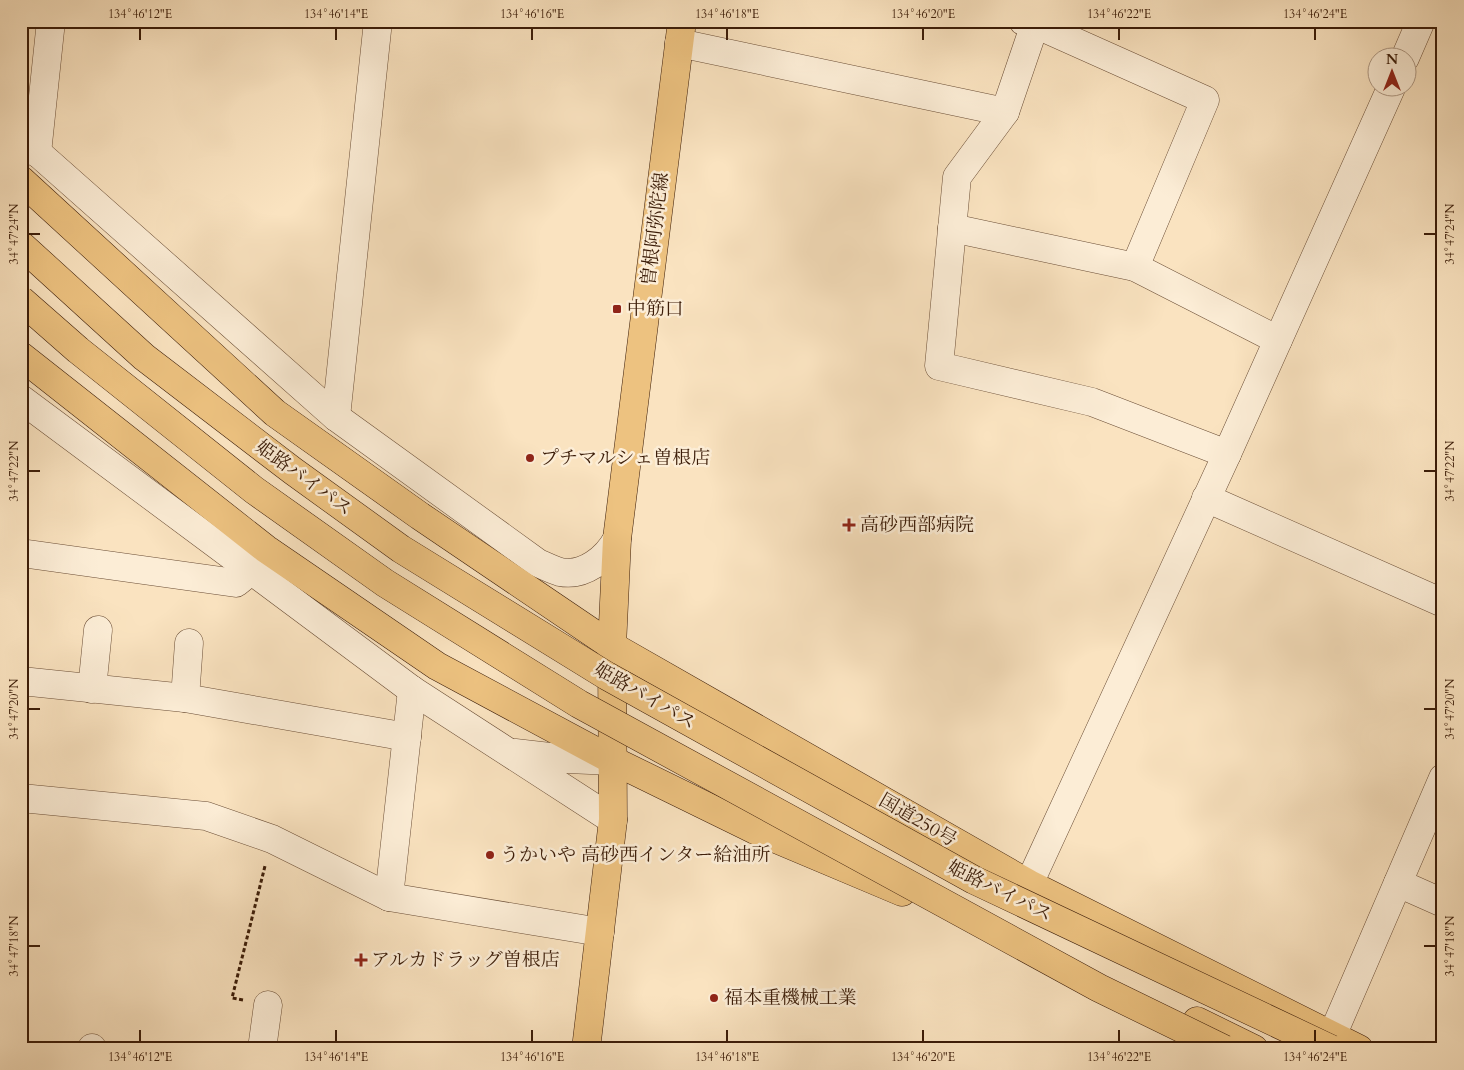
<svg xmlns="http://www.w3.org/2000/svg" width="1464" height="1070" font-family="Cardo,'Noto Serif JP',serif">
	<style>
		.lines { fill: none; stroke-linecap: round; stroke-linejoin: round }
		.minor-casing { stroke: #6b4e36; stroke-width: 29 }
		.major-casing { stroke: #3b1c08; stroke-width: 29 }
		.highway-casing { stroke: #3b1c08; stroke-width: 29 }
		.path { stroke: #3b1c08; stroke-width: 3; stroke-dasharray: 4 2.5; stroke-linecap: butt }
		.minor { stroke: #fcedd6; stroke-width: 28 }
		.major { stroke: #edc280; stroke-width: 28 }
		.highway { stroke: #edc280; stroke-width: 28 }
		.highway-bridge-casing { stroke: #3b1c08; stroke-width: 29; stroke-linecap: butt }
		.highway-bridge { stroke: #edc280; stroke-width: 28 }
		.ticks { fill: none; stroke: #3b1c08; stroke-width: 2 }
		.poi-dot { fill: #8f2418; stroke: #fcedd6; stroke-width: 2 }
		.labels { text-anchor: middle; dominant-baseline: central; stroke-width: 5; stroke-linejoin: round; paint-order: stroke }
		.street-label { font-size: 19px; fill: #3b1c08; stroke: #fcedd6 }
		.poi-label { font-size: 19px; fill: #3b1c08; stroke: #fcedd6; text-anchor: start }
		.neatline { fill: none; stroke: #3b1c08; stroke-width: 2 }
		.ticks-label { font-size: 12px; text-anchor: middle; fill: #3b1c08 }
	</style>
	<rect width="100%" height="100%" fill="#fae3c0"/>
	<filter id="stains"><feTurbulence type="fractalNoise" baseFrequency=".004" numOctaves="4"/><feColorMatrix values="0 0 0 0 .2 0 0 0 0 .09 0 0 0 0 .02 0 0 0 .5 -.17"/></filter>
	<radialGradient id="worn" r=".72"><stop offset=".6" stop-color="#630" stop-opacity="0"/><stop offset="1" stop-color="#630" stop-opacity=".3"/></radialGradient>
	<g class="lines">
		<defs>
			<g id="minor">
				<path d="M1023,21L1035,24L1205,100L1135,267"/>
				<path d="M1036,21L1005,112L957,177L939,366L1092,402L1227,454"/>
				<path d="M679,43L1005,112"/>
				<path d="M1405,58L1421,21"/>
				<path d="M21,138L336,417L538,563C545,566 553,570 560,572C584,577 607,558 617,539"/>
				<path d="M37,153L51,21"/>
				<path d="M952,228L1135,267L1278,340"/>
				<path d="M21,399L412,690L613,820"/>
				<path d="M336,417L378,21"/>
				<path d="M1206,498L1443,603"/>
				<path d="M21,553L236,583L252,570L238,562"/>
				<path d="M21,681L185,698L407,737"/>
				<path d="M92,689L98,630"/>
				<path d="M185,698L189,643"/>
				<path d="M515,753L567,759L614,761"/>
				<path d="M21,798L206,816L272,839L389,897L600,932"/>
				<path d="M1398,883L1443,903"/>
				<path d="M1029,884L1227,454L1391,88"/>
				<path d="M389,897L412,690"/>
				<path d="M1332,1036L1443,778"/>
				<path d="M92,1049V1048"/>
				<path d="M262,1049L268,1005"/>
			</g>
			<path id="major" d="M612,646L617,539L682,21"/>
			<g id="highway">
				<path d="M21,180L275,413L420,516L612,646L1029,884L1359,1049"/>
				<path d="M21,356L266,549L437,666L614,761L755,830L902,892"/>
				<path d="M1197,1021L1254,1049"/>
				<path d="M586,1049L613,820L612,657"/>
			</g>
		</defs>
		<use href="#minor" class="minor-casing"/>
		<use href="#major" class="major-casing"/>
		<use href="#highway" class="highway-casing"/>
		<path class="path" d="M243,1000L232,998L265,866"/>
		<use href="#minor" class="minor"/>
		<use href="#major" class="major"/>
		<use href="#highway" class="highway"/>
		<defs>
			<g id="highway-bridge">
				<path d="M21,245L144,357L293,471L401,549L607,676L974,880L1331,1049"/>
				<path d="M21,300L78,350L254,490L385,583L579,704L1099,988L1224,1049"/>
			</g>
		</defs>
		<use href="#highway-bridge" class="highway-bridge-casing"/>
		<use href="#highway-bridge" class="highway-bridge"/>
	</g>
	<path class="ticks" d="M140,28V40M336,28V40M532,28V40M727,28V40M923,28V40M1119,28V40M1315,28V40M28,234H40M1424,234H1436M28,471H40M1424,471H1436M28,709H40M1424,709H1436M28,946H40M1424,946H1436M140,1030V1042M336,1030V1042M532,1030V1042M727,1030V1042M923,1030V1042M1119,1030V1042M1315,1030V1042"/>
	<g class="poi-dot">
		<rect x="612" y="304" width="10" height="10" rx="2.5"/>
		<circle cx="530" cy="458" r="5"/>
		<path d="M846.5 517.5h5v5h5v5h-5v5h-5v-5h-5v-5h5z"/>
		<circle cx="490" cy="855" r="5"/>
		<path d="M358.5 952.5h5v5h5v5h-5v5h-5v-5h-5v-5h5z"/>
		<circle cx="714" cy="998" r="5"/>
	</g>
	<g class="labels">
		<g class="street-label">
			<text transform="translate(655 229) rotate(-83)">曽根阿弥陀線</text>
			<text transform="translate(304 478) rotate(36)">姫路バイパス</text>
			<text transform="translate(645 696) rotate(30)">姫路バイパス</text>
			<text transform="translate(918 820) rotate(30)">国道250号</text>
			<text transform="translate(1000 891) rotate(26)">姫路バイパス</text>
		</g>
		<g class="poi-label">
			<text x="627" y="309">中筋口</text>
			<text x="540" y="458">プチマルシェ曽根店</text>
			<text x="860" y="525">高砂西部病院</text>
			<text x="500" y="855">うかいや 高砂西インター給油所</text>
			<text x="371" y="960">アルカドラッグ曽根店</text>
			<text x="724" y="998">福本重機械工業</text>
		</g>
	</g>
	<rect width="1464" height="1070" fill="none" stroke="#fae3c0" stroke-width="55"/>
	<g transform="translate(1392 72)"><circle r="24" fill="#fcedd6" stroke="#af9984"/>
	<path d="M0-4L9 19L0 12L-9 19Z" fill="#8f2418"/>
	<text y="-8" font-size="14" font-weight="bold" text-anchor="middle" fill="#3b1c08">N</text>
	</g>
	<rect x="28" y="28" width="1408" height="1014" class="neatline"/>
	<g class="ticks-label">
		<text x="140" y="18">134°46'12"E</text>
		<text x="336" y="18">134°46'14"E</text>
		<text x="532" y="18">134°46'16"E</text>
		<text x="727" y="18">134°46'18"E</text>
		<text x="923" y="18">134°46'20"E</text>
		<text x="1119" y="18">134°46'22"E</text>
		<text x="1315" y="18">134°46'24"E</text>
		<text transform="translate(14 234) rotate(-90)" y="4">34°47'24"N</text>
		<text transform="translate(1450 234) rotate(-90)" y="4">34°47'24"N</text>
		<text transform="translate(14 471) rotate(-90)" y="4">34°47'22"N</text>
		<text transform="translate(1450 471) rotate(-90)" y="4">34°47'22"N</text>
		<text transform="translate(14 709) rotate(-90)" y="4">34°47'20"N</text>
		<text transform="translate(1450 709) rotate(-90)" y="4">34°47'20"N</text>
		<text transform="translate(14 946) rotate(-90)" y="4">34°47'18"N</text>
		<text transform="translate(1450 946) rotate(-90)" y="4">34°47'18"N</text>
		<text x="140" y="1061">134°46'12"E</text>
		<text x="336" y="1061">134°46'14"E</text>
		<text x="532" y="1061">134°46'16"E</text>
		<text x="727" y="1061">134°46'18"E</text>
		<text x="923" y="1061">134°46'20"E</text>
		<text x="1119" y="1061">134°46'22"E</text>
		<text x="1315" y="1061">134°46'24"E</text>
	</g>
	<rect width="100%" height="100%" filter="url(#stains)"/>
	<rect width="100%" height="100%" fill="url(#worn)"/>
</svg>
